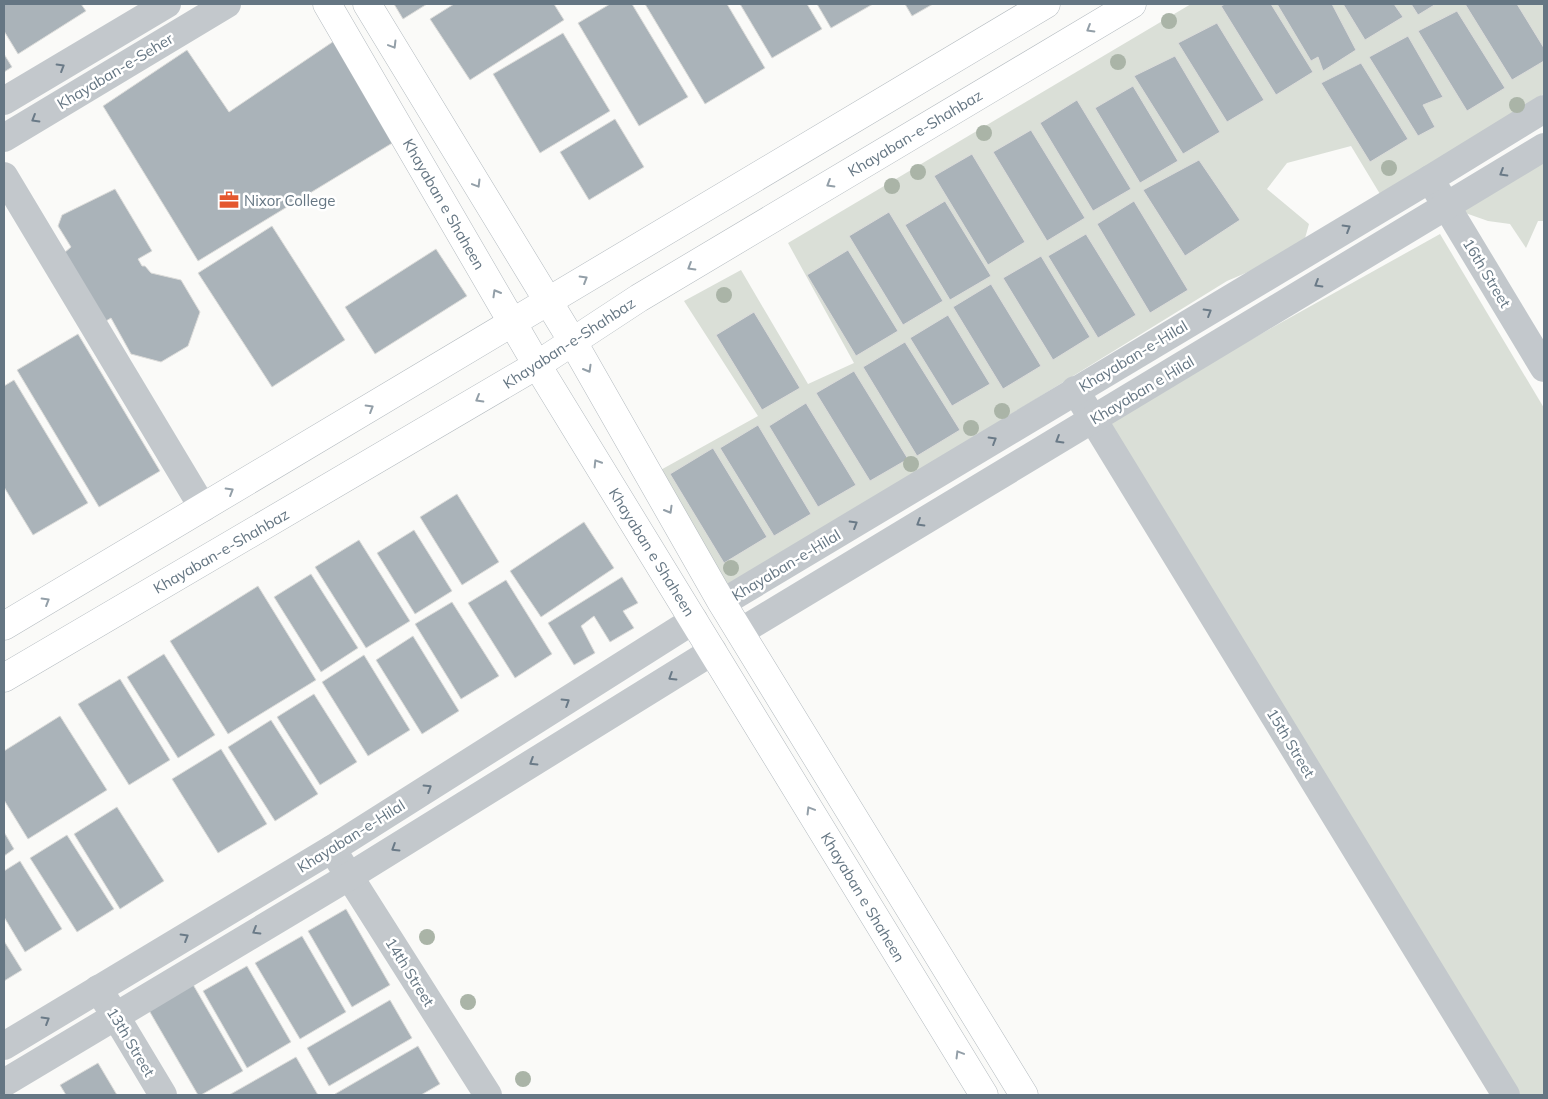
<svg xmlns="http://www.w3.org/2000/svg" width="1548" height="1099" font-family="Mulish,sans-serif">
	<style>
		.green { fill: #dadfd7 }
		.building { fill: #aab3b9; stroke: #dcdcda }
		.lines { fill: none; stroke-linecap: round; stroke-linejoin: round }
		.secondary-casing { stroke: #b3babf; stroke-width: 29 }
		.minor { stroke: #c3c8cc; stroke-width: 28 }
		.tertiary { stroke: #c3c8cc; stroke-width: 28 }
		.secondary { stroke: #fff; stroke-width: 28 }
		.tree { fill: #aab4a7 }
		.oneway { stroke: #939fa8 }
		.oneway2 { stroke: #6a7a87 }
		.labels { text-anchor: middle; dominant-baseline: central; stroke-width: 5; stroke-linejoin: round; paint-order: stroke }
		.street-label { font-size: 15px; fill: #657683; stroke: #fff }
		.poi-label { font-size: 15px; fill: #657683; stroke: #fff; text-anchor: start }
	</style>
	<rect width="100%" height="100%" fill="#fafaf8"/>
	<g class="green">
		<path d="M1191,4H1544V94L1380,194L1351,146L1287,163L1267,189L1309,224L1302,249L1227,281L723,592L657,472L758,416L684,301L741,270L808,384L854,363L788,243Z"/>
		<path d="M1544,157V221H1538L1526,248L1510,224L1488,221L1454,209Z"/>
		<path d="M1440,234L1544,408V1095H1517L1103,422Z"/>
	</g>
	<g class="building">
		<path d="M4,4H81L86,11L18,54L4,31Z"/>
		<path d="M394,4H427L403,19Z"/>
		<path d="M454,4H554L564,20L470,80L430,19Z"/>
		<path d="M610,4H632L688,97L639,126L578,23Z"/>
		<path d="M645,4H727L765,68L705,104Z"/>
		<path d="M740,4H807L822,29L772,58Z"/>
		<path d="M817,4H873L831,28Z"/>
		<path d="M905,4H933L912,16Z"/>
		<path d="M1225,4H1271L1313,72L1276,95L1221,6Z"/>
		<path d="M1277,4H1332L1356,50L1323,71L1318,57L1311,61Z"/>
		<path d="M1343,4H1394L1403,17L1365,40Z"/>
		<path d="M1411,4H1436L1418,15Z"/>
		<path d="M1465,4H1517L1544,48V61L1512,80Z"/>
		<path d="M1457,11L1505,88L1467,111L1418,31Z"/>
		<path d="M1217,23L1264,100L1227,122L1178,43Z"/>
		<path d="M563,33L610,111L540,153L493,74Z"/>
		<path d="M1408,36L1443,97L1423,105L1435,127L1418,136L1369,57Z"/>
		<path d="M334,41L399,139L198,261L103,106L187,50L229,112Z"/>
		<path d="M4,54L12,67L4,72Z"/>
		<path d="M1175,56L1220,132L1183,154L1134,76Z"/>
		<path d="M1361,63L1408,139L1370,162L1321,83Z"/>
		<path d="M1133,86L1178,161L1140,183L1095,108Z"/>
		<path d="M1077,100L1131,189L1093,211L1040,123Z"/>
		<path d="M615,119L644,167L589,200L560,152Z"/>
		<path d="M1031,130L1085,218L1047,241L993,152Z"/>
		<path d="M972,154L1025,242L988,265L934,176Z"/>
		<path d="M1199,160L1240,220L1185,256L1143,190Z"/>
		<path d="M115,189L152,251L138,259L142,266H145L151,273L181,280L200,312L188,346L161,362L131,354L111,318L106,321L64,253L71,247L58,226L62,215Z"/>
		<path d="M945,201L991,276L950,300L905,225Z"/>
		<path d="M1134,201L1188,290L1150,313L1097,224Z"/>
		<path d="M889,212L943,301L903,325L849,236Z"/>
		<path d="M272,226L345,340L272,387L198,273Z"/>
		<path d="M1086,234L1136,315L1098,338L1048,256Z"/>
		<path d="M436,249L467,296L375,354L345,307Z"/>
		<path d="M848,250L898,331L856,356L807,275Z"/>
		<path d="M1041,256L1090,337L1053,360L1003,278Z"/>
		<path d="M991,284L1041,366L1003,389L953,307Z"/>
		<path d="M754,312L800,388L762,410L716,335Z"/>
		<path d="M948,315L990,384L952,406L910,338Z"/>
		<path d="M78,334L160,471L99,507L17,370Z"/>
		<path d="M905,342L960,430L917,456L863,367Z"/>
		<path d="M854,371L908,459L870,481L816,393Z"/>
		<path d="M14,380L88,503L33,535L4,487V386Z"/>
		<path d="M806,403L856,485L818,507L769,426Z"/>
		<path d="M758,425L811,514L774,536L720,448Z"/>
		<path d="M713,448L767,537L724,563L670,474Z"/>
		<path d="M457,494L499,562L462,585L420,517Z"/>
		<path d="M584,522L614,568L541,617L510,571Z"/>
		<path d="M414,530L452,591L415,614L377,553Z"/>
		<path d="M359,540L410,621L366,648L315,567Z"/>
		<path d="M311,574L358,648L321,672L274,597Z"/>
		<path d="M622,577L638,603L623,611L634,628L610,642L594,616L581,626L595,653L574,665L548,623Z"/>
		<path d="M506,580L552,654L515,678L468,603Z"/>
		<path d="M258,586L316,680L228,734L170,641Z"/>
		<path d="M452,602L499,676L461,699L415,624Z"/>
		<path d="M413,636L459,711L422,734L376,660Z"/>
		<path d="M164,654L215,735L178,758L127,677Z"/>
		<path d="M364,655L410,730L368,756L322,682Z"/>
		<path d="M120,679L170,760L129,785L78,704Z"/>
		<path d="M314,694L357,762L320,785L277,717Z"/>
		<path d="M60,716L107,790L28,839L4,800V751Z"/>
		<path d="M271,720L318,794L275,821L228,747Z"/>
		<path d="M221,749L267,824L218,853L172,779Z"/>
		<path d="M117,807L164,881L120,909L74,834Z"/>
		<path d="M4,832L14,849L4,856Z"/>
		<path d="M67,835L114,909L77,932L30,858Z"/>
		<path d="M20,861L62,929L25,952L4,917V871Z"/>
		<path d="M346,909L390,985L352,1007L308,931Z"/>
		<path d="M302,936L346,1012L300,1039L255,963Z"/>
		<path d="M4,941L22,970L4,981Z"/>
		<path d="M247,966L291,1042L247,1068L203,991Z"/>
		<path d="M191,981L243,1071L201,1095H198L147,1007Z"/>
		<path d="M390,1000L412,1038L329,1086L307,1048Z"/>
		<path d="M418,1046L440,1084L421,1095H336L335,1094Z"/>
		<path d="M296,1057L318,1095H229Z"/>
		<path d="M98,1063L117,1095H66L60,1085Z"/>
	</g>
	<g class="lines">
		<defs>
			<g id="secondary">
				<path d="M327,4L537,365L984,1095"/>
				<path d="M367,4L573,342L722,603L1024,1095"/>
				<path d="M4,626L1046,4"/>
				<path d="M4,678L537,365L639,298L1132,4"/>
			</g>
		</defs>
		<use href="#secondary" class="secondary-casing"/>
		<g class="minor">
			<path d="M4,176L203,508"/>
			<path d="M1430,179L1544,368"/>
			<path d="M1075,390L1506,1095"/>
			<path d="M332,849L488,1095"/>
			<path d="M98,989L115,1015L163,1095"/>
		</g>
		<g class="tertiary">
			<path d="M4,101L167,4"/>
			<path d="M4,138L227,4"/>
			<path d="M722,603L1430,179L1544,109"/>
			<path d="M740,632L1544,147"/>
			<path d="M4,1046L332,849L694,620"/>
			<path d="M4,1083L350,876L713,651"/>
		</g>
		<use href="#secondary" class="secondary"/>
	</g>
	<g class="tree">
		<circle cx="1169" cy="21" r="8"/>
		<circle cx="1118" cy="62" r="8"/>
		<circle cx="1517" cy="105" r="8"/>
		<circle cx="984" cy="133" r="8"/>
		<circle cx="1389" cy="168" r="8"/>
		<circle cx="918" cy="172" r="8"/>
		<circle cx="892" cy="186" r="8"/>
		<circle cx="724" cy="295" r="8"/>
		<circle cx="1002" cy="411" r="8"/>
		<circle cx="971" cy="428" r="8"/>
		<circle cx="911" cy="464" r="8"/>
		<circle cx="731" cy="568" r="8"/>
		<circle cx="427" cy="937" r="8"/>
		<circle cx="468" cy="1002" r="8"/>
		<circle cx="523" cy="1079" r="8"/>
	</g>
	<defs><path id="oneway-chevron" d="M-2-3.5L2.5 0L-2 3.5" fill="none" stroke-width="1.6" stroke-linecap="round" stroke-linejoin="round" transform="scale(1.25)"/></defs>
	<g class="oneway">
		<use href="#oneway-chevron" transform="translate(1090 29) rotate(149)"/>
		<use href="#oneway-chevron" transform="translate(393 45) rotate(59)"/>
		<use href="#oneway-chevron" transform="translate(477 184) rotate(59)"/>
		<use href="#oneway-chevron" transform="translate(830 184) rotate(149)"/>
		<use href="#oneway-chevron" transform="translate(691 267) rotate(149)"/>
		<use href="#oneway-chevron" transform="translate(584 279) rotate(-31)"/>
		<use href="#oneway-chevron" transform="translate(496 293) rotate(-120)"/>
		<use href="#oneway-chevron" transform="translate(588 369) rotate(60)"/>
		<use href="#oneway-chevron" transform="translate(479 399) rotate(150)"/>
		<use href="#oneway-chevron" transform="translate(370 408) rotate(-31)"/>
		<use href="#oneway-chevron" transform="translate(597 463) rotate(-122)"/>
		<use href="#oneway-chevron" transform="translate(230 491) rotate(-31)"/>
		<use href="#oneway-chevron" transform="translate(669 510) rotate(60)"/>
		<use href="#oneway-chevron" transform="translate(46 601) rotate(-31)"/>
		<use href="#oneway-chevron" transform="translate(810 810) rotate(-121)"/>
		<use href="#oneway-chevron" transform="translate(959 1054) rotate(-121)"/>
	</g>
	<g class="oneway2">
		<use href="#oneway-chevron" transform="translate(61 67) rotate(-31)"/>
		<use href="#oneway-chevron" transform="translate(35 119) rotate(149)"/>
		<use href="#oneway-chevron" transform="translate(1503 173) rotate(149)"/>
		<use href="#oneway-chevron" transform="translate(1347 228) rotate(-31)"/>
		<use href="#oneway-chevron" transform="translate(1318 284) rotate(149)"/>
		<use href="#oneway-chevron" transform="translate(1208 312) rotate(-31)"/>
		<use href="#oneway-chevron" transform="translate(993 440) rotate(-31)"/>
		<use href="#oneway-chevron" transform="translate(1059 440) rotate(149)"/>
		<use href="#oneway-chevron" transform="translate(920 523) rotate(149)"/>
		<use href="#oneway-chevron" transform="translate(854 524) rotate(-31)"/>
		<use href="#oneway-chevron" transform="translate(672 677) rotate(148)"/>
		<use href="#oneway-chevron" transform="translate(566 702) rotate(-32)"/>
		<use href="#oneway-chevron" transform="translate(533 762) rotate(148)"/>
		<use href="#oneway-chevron" transform="translate(428 788) rotate(-32)"/>
		<use href="#oneway-chevron" transform="translate(395 848) rotate(148)"/>
		<use href="#oneway-chevron" transform="translate(256 931) rotate(149)"/>
		<use href="#oneway-chevron" transform="translate(185 937) rotate(-31)"/>
		<use href="#oneway-chevron" transform="translate(46 1020) rotate(-31)"/>
	</g>
	<defs>
		<symbol id="office-bare" viewBox="-9 -9 18 18"><path d="M-6-3h4V-5.5h4V-3h4V5H-6ZM-1-4.5V-3h2v-1.5ZM-6 0V1H6V0Z" fill="#e4572e" stroke="#fff" stroke-width="2.5" paint-order="stroke"/></symbol>
	</defs>
	<g fill-rule="evenodd">
		<use href="#office-bare" x="215" y="186" width="28" height="28"/>
	</g>
	<g class="labels">
		<g class="street-label">
			<text transform="translate(115 71) rotate(-31)">Khayaban-e-Seher</text>
			<text transform="translate(915 133) rotate(-31)">Khayaban-e-Shahbaz</text>
			<text transform="translate(444 204) rotate(60)">Khayaban e Shaheen</text>
			<text transform="translate(1487 273) rotate(59)">16th Street</text>
			<text transform="translate(569 343) rotate(-33)">Khayaban-e-Shahbaz</text>
			<text transform="translate(1133 356) rotate(-31)">Khayaban-e-Hilal</text>
			<text transform="translate(1142 390) rotate(-31)">Khayaban e Hilal</text>
			<text transform="translate(221 551) rotate(-30)">Khayaban-e-Shahbaz</text>
			<text transform="translate(652 552) rotate(58)">Khayaban e Shaheen</text>
			<text transform="translate(786 565) rotate(-31)">Khayaban-e-Hilal</text>
			<text transform="translate(1291 743) rotate(59)">15th Street</text>
			<text transform="translate(351 836) rotate(-32)">Khayaban-e-Hilal</text>
			<text transform="translate(863 897) rotate(59)">Khayaban e Shaheen</text>
			<text transform="translate(410 972) rotate(58)">14th Street</text>
			<text transform="translate(131 1042) rotate(59)">13th Street</text>
		</g>
		<g class="poi-label">
			<text x="244" y="200">Nixor College</text>
		</g>
	</g>
	<rect width="1548" height="1099" fill="none" stroke="#657683" stroke-width="10"/>
</svg>
